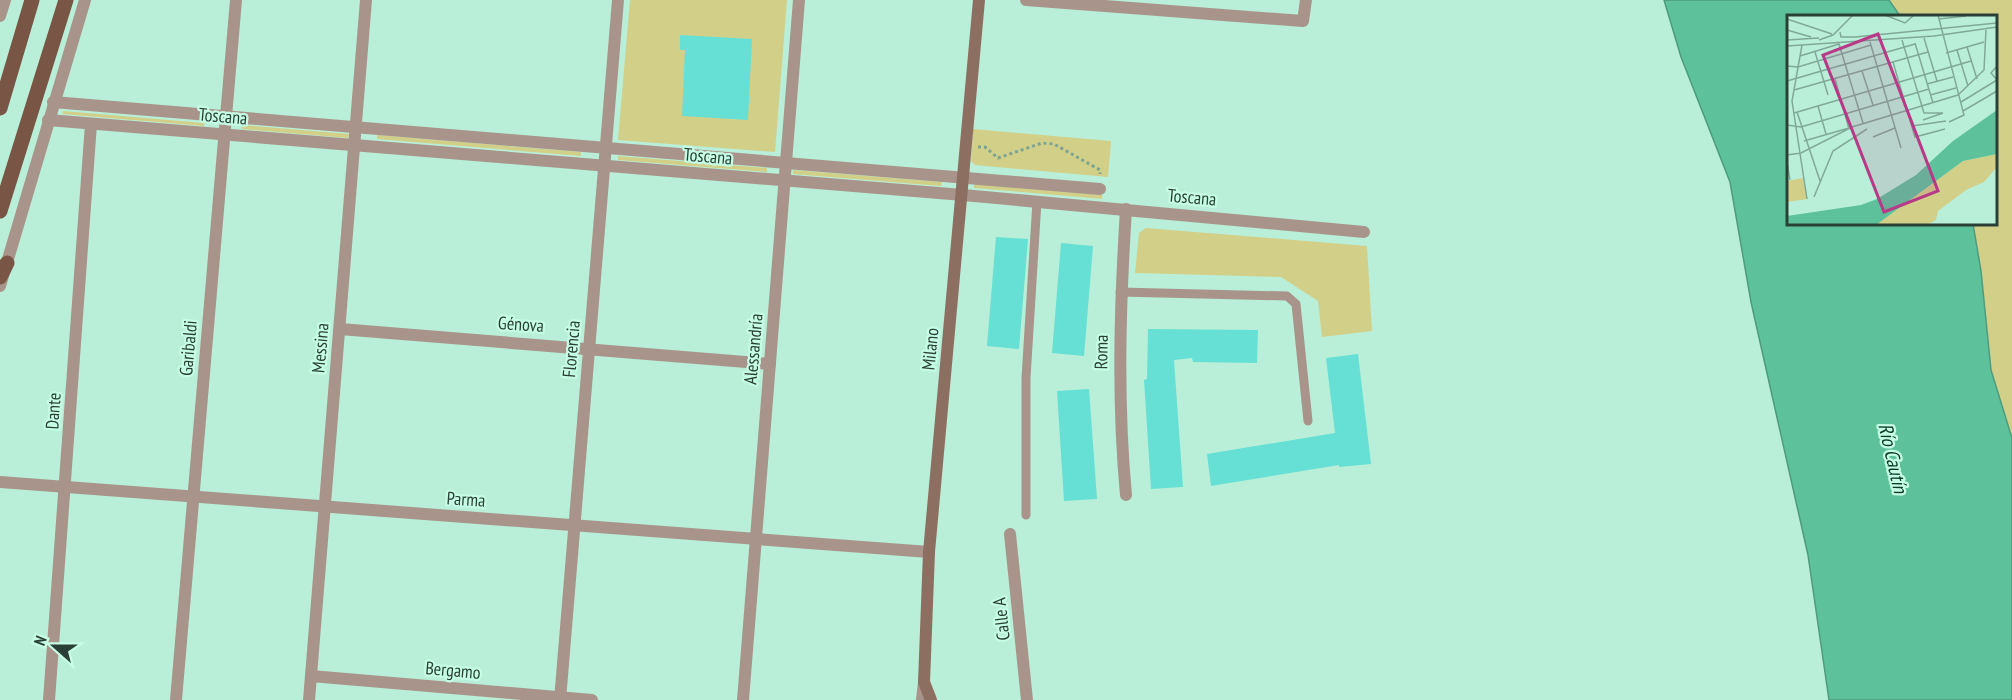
<svg xmlns="http://www.w3.org/2000/svg" width="2012" height="700" font-family="'PT Sans Narrow',sans-serif">
	<style>
		.green { fill: #d2cf89 }
		.water { fill: #5dc29c; stroke: #4e9b7e; stroke-width: 1.5 }
		.building { fill: #66e0d4 }
		.lines { fill: none; stroke-linecap: round; stroke-linejoin: round }
		.path { stroke: #7ca493; stroke-width: 3; stroke-dasharray: 3 3; stroke-linecap: butt }
		.lane { stroke: #a9948b; stroke-width: 9 }
		.street { stroke: #a9948b; stroke-width: 12 }
		.secondary { stroke: #8d6f61; stroke-width: 12 }
		.primary { stroke: #785544; stroke-width: 15 }
		.labels { text-anchor: middle; dominant-baseline: central; stroke-width: 4.5; stroke-linejoin: round; paint-order: stroke }
		.street-label { font-size: 18px; fill: #2a4037; stroke: #c6fde5 }
		.water-label { font-size: 20px; font-style: italic; fill: #0d3b2b; stroke: #c6fde5 }
		.inset-road { fill: none; stroke: #80a998; stroke-width: 1.5 }
		.view { fill: #b73987; fill-opacity: 0.15; stroke: #b73987; stroke-width: 3 }
		.inset-edge { fill: none; stroke: #2a4037; stroke-width: 3 }
	</style>
	<rect width="100%" height="100%" fill="#b9efd8"/>
	<g class="green">
		<path d="M630,0H787L775,152L618,140Z"/>
		<path d="M1889,0H2012V438L1991,370L1981,272L1973,224H1996V16H1900Z"/>
		<path d="M63,111L204,123V126L62,114Z"/>
		<path d="M242,125L349,134L348,138L242,129Z"/>
		<path d="M973,129L1111,141L1108,177L975,165L971,161Z"/>
		<path d="M377,135L581,152V156L377,139Z"/>
		<path d="M618,156L767,168V172L618,160Z"/>
		<path d="M793,170L942,182L941,186L793,174Z"/>
		<path d="M974,184L1102,195V199L974,188Z"/>
		<path d="M1146,228L1367,246L1372,331L1322,337L1318,301L1281,277L1135,273L1139,233Z"/>
	</g>
	<path class="water" d="M1664,0H1889L1900,16H1788V224H1973L1981,271L1991,370L2012,438V700H1829L1808,555L1751,302L1730,182L1681,57Z"/>
	<g class="building">
		<path d="M680,35L752,39L748,120L682,116L685,50H680Z"/>
		<path d="M996,237L1028,239L1019,349L987,346Z"/>
		<path d="M1061,243L1093,246L1084,356L1052,353Z"/>
		<path d="M1148,329L1258,330L1257,363L1193,362L1192,358L1174,360L1183,487L1151,489L1144,380L1147,379Z"/>
		<path d="M1358,354L1371,464L1339,467V465L1211,486L1207,454L1335,433L1326,358Z"/>
		<path d="M1089,389L1097,499L1064,501L1057,391Z"/>
	</g>
	<g class="lines">
		<path class="path" d="M978,147H985L998,158L1042,143L1054,144L1100,170V174"/>
		<g class="lane">
			<path d="M1120,292L1287,296L1296,304L1308,421"/>
			<path d="M1026,515V378L1037,201"/>
		</g>
		<g class="street">
			<path d="M1026,0L1303,21L1306,0"/>
			<path d="M0,16L5,0"/>
			<path d="M53,102L1100,189"/>
			<path d="M48,120L963,195L1364,232"/>
			<path d="M0,286L85,0"/>
			<path d="M340,329L770,364"/>
			<path d="M0,482L929,552"/>
			<path d="M1126,495C1117,399 1120,305 1126,209"/>
			<path d="M1010,534L1027,700"/>
			<path d="M311,676L592,700"/>
			<path d="M49,700L91,124"/>
			<path d="M176,700L236,0"/>
			<path d="M309,700L366,0"/>
			<path d="M560,700L618,0"/>
			<path d="M743,700L799,0"/>
			<path d="M922,700L924,682"/>
		</g>
		<path class="secondary" d="M931,700L924,682L929,552L979,0"/>
		<g class="primary">
			<path d="M0,108L32,0"/>
			<path d="M0,211L66,0"/>
			<path d="M0,277L7,263"/>
		</g>
	</g>
	<g class="labels">
		<g class="street-label">
			<text transform="translate(223 116) rotate(5)">Toscana</text>
			<text transform="translate(708 156) rotate(5)">Toscana</text>
			<text transform="translate(1192 197) rotate(5)">Toscana</text>
			<text transform="translate(521 324) rotate(4)">Génova</text>
			<text transform="translate(188 348) rotate(-85)">Garibaldi</text>
			<text transform="translate(320 348) rotate(-85)">Messina</text>
			<text transform="translate(571 349) rotate(-85)">Florencia</text>
			<text transform="translate(753 349) rotate(-85)">Alessandría</text>
			<text transform="translate(930 349) rotate(-84)">Milano</text>
			<text transform="translate(1101 352) rotate(-89)">Roma</text>
			<text transform="translate(53 411) rotate(-86)">Dante</text>
			<text transform="translate(466 499) rotate(4)">Parma</text>
			<text transform="translate(1001 619) rotate(-96)">Calle A</text>
			<text transform="translate(453 670) rotate(5)">Bergamo</text>
		</g>
		<g class="water-label">
			<text transform="translate(1893 458) rotate(77)">Río Cautín</text>
		</g>
	</g>
	<g transform="translate(1787 15)">
		<rect width="210" height="210" fill="#b9efd8"/>
		<path d="M210,139V152L197,167L179,175L151,196L149,205L140,210H89L176,146ZM16,163L20,184L0,187V166Z" fill="#d2cf89"/>
		<path d="M210,95V139L176,146L89,210H0V201L74,190L90,184L129,160L166,126Z" fill="#5dc29c"/>
		<path class="inset-road" d="M98,0L118,8L127,0M151,0L177,100L162,107M0,4L45,19M152,4L179,1M0,15L24,22M53,17L54,22H68M68,22L210,8M137,23L150,66M0,25L32,23M32,25L46,20L66,0M115,25L137,98H156L136,105M83,27L114,133M128,28L146,88M15,30L5,86L20,184M0,31L147,21L210,12M180,32L190,64M170,35L181,71M28,37L41,80M159,38L197,27M13,41L52,29L76,108M106,47L128,122L158,114M0,51L11,52L84,30M210,51L204,58L210,65M75,56L86,90M48,64L62,114M0,66L128,29M140,69L166,62M7,75L141,37M143,80L169,73M174,87L210,65M31,91L39,119M176,96L210,76M10,97L33,166M7,98L184,46M0,110L14,112L142,74M125,111L159,106M86,122L108,113M17,126L62,113M0,140L14,138L65,112L171,80L197,55L199,15M0,147L3,165M27,182L46,136L80,114"/>
		<path class="view" d="M91,19L151,176L97,197L36,40Z"/>
		<rect width="210" height="210" class="inset-edge"/>
	</g>
	<g transform="translate(54 646) rotate(291)" stroke="#c6fde5" stroke-width="4.5" paint-order="stroke">
	<path d="M0-4.5L10 22L0 15L-10 22Z" fill="#2a4037"/>
	<text y="-9" font-size="16" font-weight="bold" text-anchor="middle" fill="#2a4037">N</text>
	</g>
</svg>
